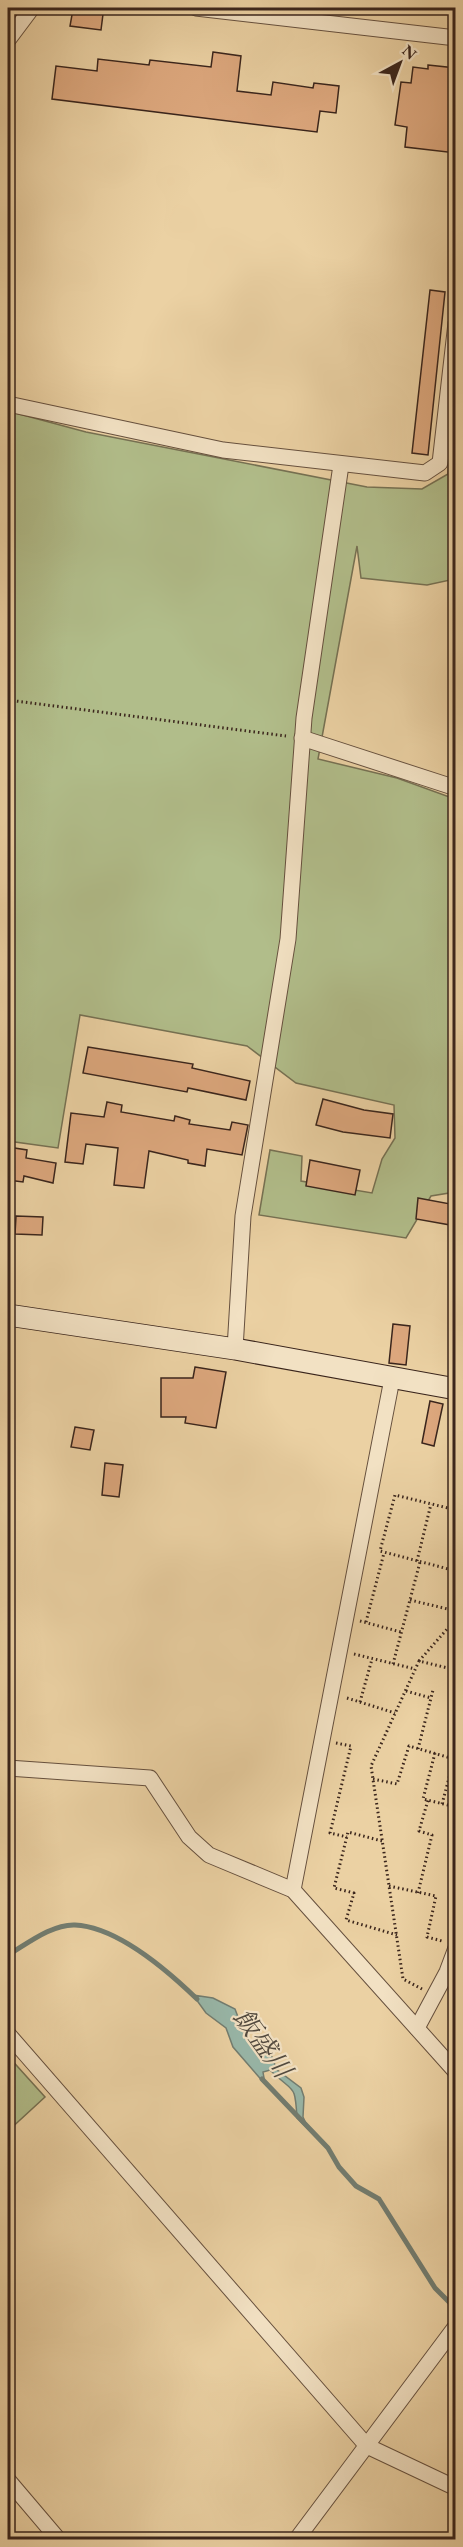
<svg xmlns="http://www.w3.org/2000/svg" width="463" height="2547" font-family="'EB Garamond','Noto Serif JP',serif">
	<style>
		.green { fill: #b1bd8a; stroke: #767153; stroke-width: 1.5 }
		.water { fill: #98b7a9; stroke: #727d71; stroke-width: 1.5 }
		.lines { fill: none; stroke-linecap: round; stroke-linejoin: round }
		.stream { stroke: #727d71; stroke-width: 5 }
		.building { fill: #dca77d; stroke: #3a251c; stroke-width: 1.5 }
		.street-casing { stroke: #66503e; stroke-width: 17 }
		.secondary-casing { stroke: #3a251c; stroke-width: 23 }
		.path { stroke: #3a251c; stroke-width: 3; stroke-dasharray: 1.5 3; stroke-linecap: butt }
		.street { stroke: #f2e1c3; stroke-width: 15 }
		.secondary { stroke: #f2e1c3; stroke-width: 21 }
		.labels { text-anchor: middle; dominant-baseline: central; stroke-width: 4.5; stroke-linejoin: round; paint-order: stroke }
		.water-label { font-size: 26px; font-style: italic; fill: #524a3f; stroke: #f2e1c3 }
	</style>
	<rect width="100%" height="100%" fill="#ebd1a3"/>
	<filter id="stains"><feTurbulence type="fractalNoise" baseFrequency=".00333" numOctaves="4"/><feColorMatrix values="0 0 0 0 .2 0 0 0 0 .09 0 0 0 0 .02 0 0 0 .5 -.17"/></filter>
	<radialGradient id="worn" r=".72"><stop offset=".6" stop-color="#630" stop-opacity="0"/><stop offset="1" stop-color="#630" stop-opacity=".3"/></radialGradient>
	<g class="green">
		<path d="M455,323V579L427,585L361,578L357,546L318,759L397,778L455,799V1192L431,1196L406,1238L259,1215L270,1150L302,1156L301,1181L372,1193L382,1159L395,1138L394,1105L296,1083L247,1046L80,1015L58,1148L8,1141V411L86,432L367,487L422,489L448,474Z"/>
		<path d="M8,2056L45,2097L8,2131Z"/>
	</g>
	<path class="water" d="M193,1995L213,1998L235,2009L246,2038L265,2049L273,2058L276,2069L301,2088L304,2097L303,2117L309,2130L297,2118C295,2082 294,2094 270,2070L263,2072L265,2084L233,2047L226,2028L206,2013Z"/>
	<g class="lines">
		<g class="stream">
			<path d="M8,1955C27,1944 52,1924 75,1925C118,1927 168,1971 197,1999"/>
			<path d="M262,2079L328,2148L339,2167L356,2186L379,2199L435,2288L456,2309"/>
		</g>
	</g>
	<g class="building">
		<path d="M73,9L103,14L101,30L70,26Z"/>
		<path d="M213,52L241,56L237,91L271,95L273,82L313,88L314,83L339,86L336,113L320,111L317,132L52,99L56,66L97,71L98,59L149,65L150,60L211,67Z"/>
		<path d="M428,65L456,68V153L405,147L407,127L395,125L401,82L411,83L413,67L428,69Z"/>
		<path d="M430,290L445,292L428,455L412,453Z"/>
		<path d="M88,1047L193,1064L192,1068L250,1081L246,1100L188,1088L187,1092L83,1073Z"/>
		<path d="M323,1099L364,1110L393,1114L390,1138L343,1132L316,1125Z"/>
		<path d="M107,1102L122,1105L121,1112L174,1121L175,1116L190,1120L189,1124L230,1130L232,1122L248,1125L242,1155L207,1149L205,1166L188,1163V1160L149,1151L144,1188L114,1185L118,1148L86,1144L83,1164L65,1162L71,1113L104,1117Z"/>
		<path d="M8,1147L27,1150L26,1158L56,1163L53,1183L24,1176L23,1182L8,1180Z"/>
		<path d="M310,1160L360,1170L355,1195L306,1186Z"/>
		<path d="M418,1198L456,1205V1226L416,1219Z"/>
		<path d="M16,1216L43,1217L42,1235L15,1234Z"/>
		<path d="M393,1324L410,1326L406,1365L389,1363Z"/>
		<path d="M195,1367L226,1372L216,1428L185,1423L186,1417H161V1378H193Z"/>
		<path d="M430,1401L443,1404L434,1446L422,1443Z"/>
		<path d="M75,1427L94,1430L90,1450L71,1447Z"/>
		<path d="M105,1463L123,1465L119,1497L102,1495Z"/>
	</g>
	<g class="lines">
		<defs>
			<g id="street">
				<path d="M196,8L456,38"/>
				<path d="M8,40L32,8"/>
				<path d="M8,404L223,450L425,473L440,463L456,323"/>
				<path d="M302,738L456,788"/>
				<path d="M235,1349L243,1216L288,939L304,718L341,465"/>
				<path d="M8,1768L150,1778L189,1837L209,1855L293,1890L456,2072"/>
				<path d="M293,1890L392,1379"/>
				<path d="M417,2028L447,1972L456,1948"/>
				<path d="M8,2034L367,2446L456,2488"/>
				<path d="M8,2480L59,2540"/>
				<path d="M296,2540L456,2326"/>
			</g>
			<path id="secondary" d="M8,1315L235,1349L456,1389"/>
		</defs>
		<use href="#street" class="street-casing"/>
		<use href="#secondary" class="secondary-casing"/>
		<g class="path">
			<path d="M8,700L286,736"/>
			<path d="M456,1510L395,1495L380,1551L456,1571"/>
			<path d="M417,1561L431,1504"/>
			<path d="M452,1571L456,1556"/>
			<path d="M410,1600L456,1611"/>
			<path d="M360,1621L401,1632"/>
			<path d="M366,1622L384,1553"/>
			<path d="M354,1654L415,1669"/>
			<path d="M419,1661L456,1619"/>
			<path d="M393,1664L420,1562"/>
			<path d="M406,1691L431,1698"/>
			<path d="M347,1698L395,1713"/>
			<path d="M360,1702L372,1659"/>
			<path d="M336,1743L351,1746L330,1833L347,1837"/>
			<path d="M418,1749L433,1690"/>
			<path d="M435,1753L423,1799L456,1807"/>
			<path d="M373,1779L397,1784L409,1746L454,1759"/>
			<path d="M442,1804L456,1752"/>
			<path d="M456,1832L449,1857L456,1858"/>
			<path d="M382,1841L348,1832L334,1888L354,1893L346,1920L397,1935"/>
			<path d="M389,1886L436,1896L427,1937L442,1941"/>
			<path d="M418,1893L432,1835L419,1831L428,1800"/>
			<path d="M422,1989L403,1979L371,1766L419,1661L456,1670"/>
		</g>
		<use href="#street" class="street"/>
		<use href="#secondary" class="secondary"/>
	</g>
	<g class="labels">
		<g class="water-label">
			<text transform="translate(263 2043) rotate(54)">飯盛川</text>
		</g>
	</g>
	<rect width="463" height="2547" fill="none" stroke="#ebd1a3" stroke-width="30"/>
	<rect x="9" y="9" width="445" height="2529" fill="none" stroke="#3a251c" stroke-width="3"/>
	<rect x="15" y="15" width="433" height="2517" fill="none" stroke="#3a251c" stroke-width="1.5"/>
	<g transform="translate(400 63) rotate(41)" stroke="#f2e1c3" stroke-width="4.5" paint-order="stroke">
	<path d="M0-4.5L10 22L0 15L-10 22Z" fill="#3a251c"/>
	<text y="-9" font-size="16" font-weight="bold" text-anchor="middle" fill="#3a251c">N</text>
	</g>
	<rect width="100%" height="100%" filter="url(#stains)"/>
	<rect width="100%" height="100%" fill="url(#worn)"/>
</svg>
